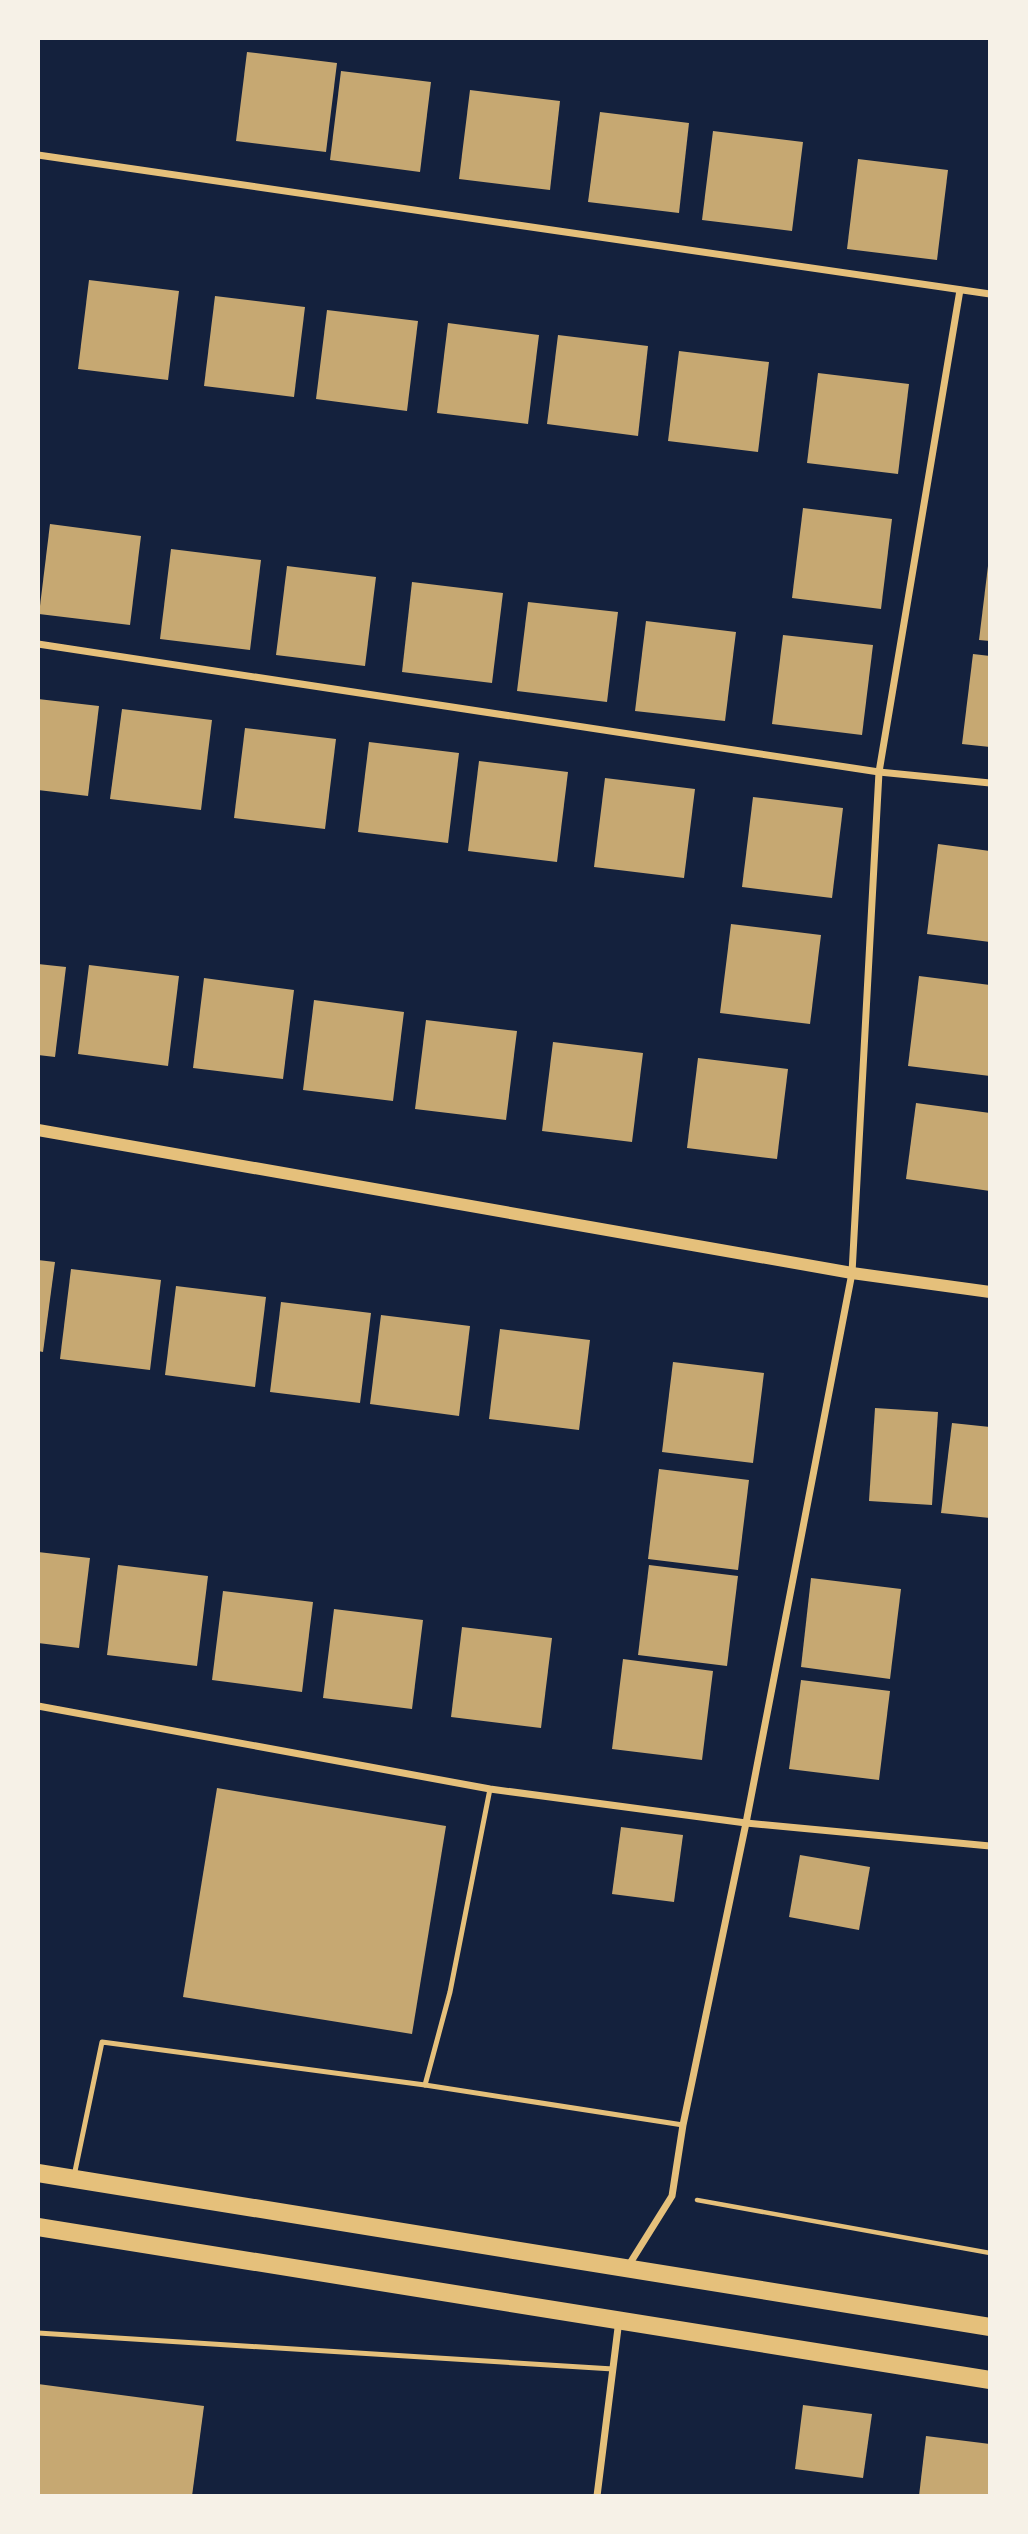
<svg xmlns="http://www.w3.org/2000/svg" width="1028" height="2534" font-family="Mulish,sans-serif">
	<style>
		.building { fill: #c6a872 }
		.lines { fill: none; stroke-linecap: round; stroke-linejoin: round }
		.path { stroke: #e5c07b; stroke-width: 4.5 }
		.service { stroke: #e5c07b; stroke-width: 5 }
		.minor { stroke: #e5c07b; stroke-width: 7 }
		.tertiary { stroke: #e5c07b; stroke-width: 12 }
		.primary { stroke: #e5c07b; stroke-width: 18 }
	</style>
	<rect width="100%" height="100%" fill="#14213d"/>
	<g class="building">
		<path d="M247,52L337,63L326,152L236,141Z"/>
		<path d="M341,71L431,82L420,172L330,160Z"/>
		<path d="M470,90L560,101L550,190L459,179Z"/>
		<path d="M600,112L689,123L679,213L588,202Z"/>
		<path d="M713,131L803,142L792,231L702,220Z"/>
		<path d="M858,159L948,170L937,260L847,249Z"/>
		<path d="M89,280L179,291L168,380L78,369Z"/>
		<path d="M215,296L305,307L294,397L204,386Z"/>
		<path d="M327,310L418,321L407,411L316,399Z"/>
		<path d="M448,323L539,335L528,424L437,413Z"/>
		<path d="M558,335L648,346L638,436L547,424Z"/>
		<path d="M679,351L769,362L758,452L668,441Z"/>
		<path d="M818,373L909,384L898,474L807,463Z"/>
		<path d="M803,508L892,519L881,609L792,598Z"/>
		<path d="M50,524L141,536L130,625L39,614Z"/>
		<path d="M171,549L261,560L250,650L160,639Z"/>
		<path d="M287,566L376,577L365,666L276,655Z"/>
		<path d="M988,566H990V641L979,640Z"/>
		<path d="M412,582L503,593L492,683L402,672Z"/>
		<path d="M528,602L618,612L607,702L517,691Z"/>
		<path d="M646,621L736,632L725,721L635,711Z"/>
		<path d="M783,635L873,645L862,735L772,724Z"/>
		<path d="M973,654L990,656V747L962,744Z"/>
		<path d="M38,699L99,706L88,796L38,790Z"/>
		<path d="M122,709L212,720L201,810L110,799Z"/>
		<path d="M245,728L336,739L325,829L234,818Z"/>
		<path d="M369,742L459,753L448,843L358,832Z"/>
		<path d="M479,761L568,772L557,862L468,851Z"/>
		<path d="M605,778L695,789L684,878L594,867Z"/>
		<path d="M753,797L843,808L832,898L742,887Z"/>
		<path d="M938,844L990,851V942L927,934Z"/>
		<path d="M731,924L821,935L810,1024L720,1013Z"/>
		<path d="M38,964L66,967L55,1057L38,1055Z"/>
		<path d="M89,965L179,976L168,1066L78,1054Z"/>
		<path d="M919,976L990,985V1076L908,1066Z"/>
		<path d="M204,978L294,990L283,1079L193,1068Z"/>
		<path d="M314,1000L404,1012L393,1101L303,1090Z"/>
		<path d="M426,1020L517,1031L506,1120L415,1109Z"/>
		<path d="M553,1042L643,1053L632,1142L542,1131Z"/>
		<path d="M698,1058L788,1069L777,1159L687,1148Z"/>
		<path d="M916,1103L990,1113V1191L906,1179Z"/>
		<path d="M38,1260L55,1262L43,1352L38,1351Z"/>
		<path d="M71,1269L161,1280L150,1370L60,1359Z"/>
		<path d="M176,1286L266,1297L255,1387L165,1375Z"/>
		<path d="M281,1302L371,1313L360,1403L270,1392Z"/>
		<path d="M381,1315L470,1326L459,1416L370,1404Z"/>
		<path d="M500,1329L590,1340L579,1430L489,1419Z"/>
		<path d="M673,1362L764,1373L753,1463L662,1452Z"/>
		<path d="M875,1408L938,1412L932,1505L869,1501Z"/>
		<path d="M952,1423L990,1427V1518L941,1513Z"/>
		<path d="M659,1469L749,1480L738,1570L648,1559Z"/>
		<path d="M38,1552L90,1558L79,1648L38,1643Z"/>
		<path d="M118,1565L208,1576L197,1666L107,1655Z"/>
		<path d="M649,1565L738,1576L727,1666L638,1655Z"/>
		<path d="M811,1578L901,1589L890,1679L801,1667Z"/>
		<path d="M223,1591L313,1602L302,1692L212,1680Z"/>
		<path d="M334,1609L423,1620L412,1709L323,1698Z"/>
		<path d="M462,1627L552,1638L541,1728L451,1717Z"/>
		<path d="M623,1659L713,1671L702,1760L612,1749Z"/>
		<path d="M801,1680L890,1691L879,1780L789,1769Z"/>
		<path d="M217,1788L446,1826L412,2034L183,1997Z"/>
		<path d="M621,1827L683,1835L674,1902L612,1894Z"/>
		<path d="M800,1855L870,1867L859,1930L789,1917Z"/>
		<path d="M38,2384L204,2406L192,2496H38Z"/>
		<path d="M803,2405L872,2414L863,2478L795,2469Z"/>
		<path d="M926,2436L990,2444L989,2496H919Z"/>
	</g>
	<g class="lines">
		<path class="path" d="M697,2200L990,2253"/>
		<g class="service">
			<path d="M425,2085L450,1992L490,1789"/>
			<path d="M74,2176L102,2042L425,2085L683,2125"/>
			<path d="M38,2333L613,2369"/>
		</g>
		<g class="minor">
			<path d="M38,155L990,294"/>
			<path d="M38,644L879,772L990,783"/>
			<path d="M38,1706L490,1789L746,1823L990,1846"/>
			<path d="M627,2268L672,2196L683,2125L746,1823L852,1273L879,772L960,290"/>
			<path d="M597,2496L619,2320"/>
		</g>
		<path class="tertiary" d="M38,1130L852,1273L990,1292"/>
		<g class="primary">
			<path d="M38,2173L990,2327"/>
			<path d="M38,2227L990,2380"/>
		</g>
	</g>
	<rect width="1028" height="2534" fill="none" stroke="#f6f1e7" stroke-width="80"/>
</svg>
